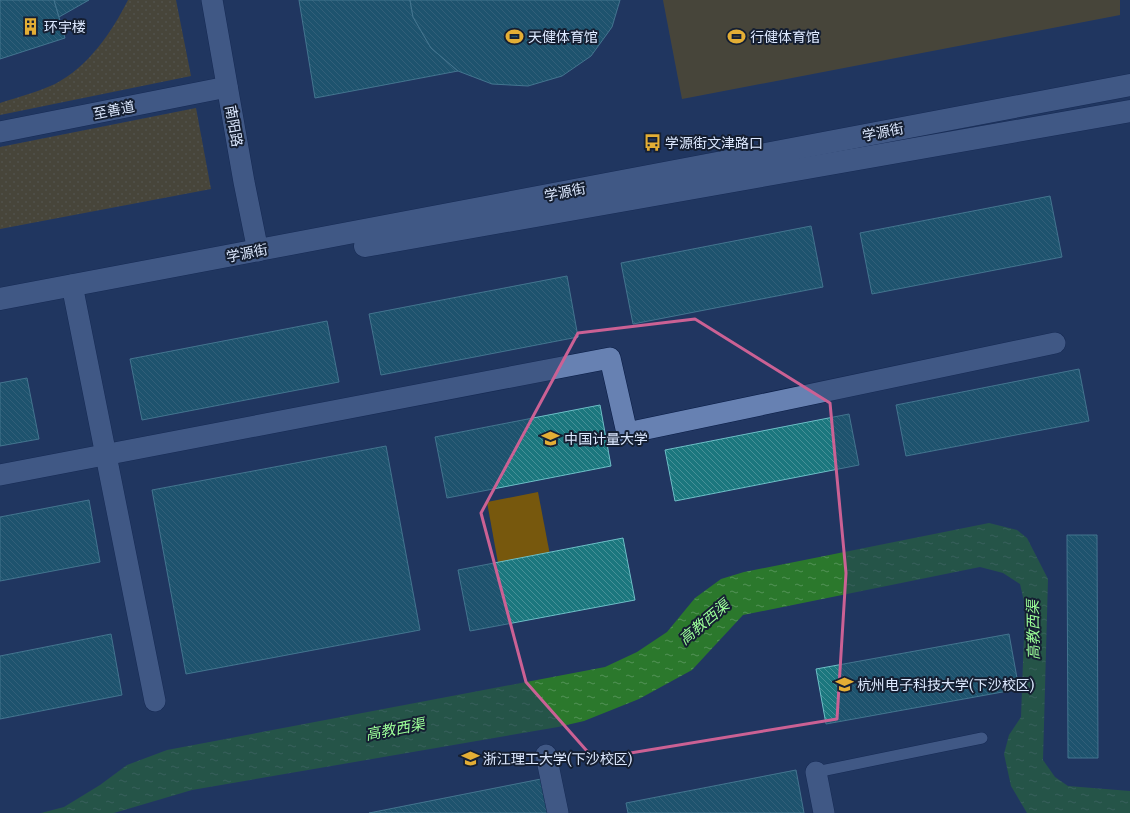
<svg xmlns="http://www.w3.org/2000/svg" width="1130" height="813" font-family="'Libre Baskerville','Noto Sans SC',serif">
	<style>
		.grass { fill: url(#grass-dots) }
		.park { fill: #77580d }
		.water { fill: url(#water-ripples) }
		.building { fill: url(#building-back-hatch); stroke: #6dbfc7 }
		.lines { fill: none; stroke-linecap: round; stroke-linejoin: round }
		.lane-casing { stroke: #091c45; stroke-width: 12 }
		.street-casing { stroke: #091c45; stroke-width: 22 }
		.secondary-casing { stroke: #091c45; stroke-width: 23 }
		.lane { stroke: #6781b2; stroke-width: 11 }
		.street { stroke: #6781b2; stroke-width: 21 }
		.secondary { stroke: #6781b2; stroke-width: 22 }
		.marked { fill: none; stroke: #cb6194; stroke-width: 3; stroke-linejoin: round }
		.labels { text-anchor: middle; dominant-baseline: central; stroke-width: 4; stroke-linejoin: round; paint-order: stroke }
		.poi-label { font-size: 14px; fill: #dde9ff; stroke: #151f32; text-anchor: start }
		.street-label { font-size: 14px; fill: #dde9ff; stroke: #151f32 }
		.water-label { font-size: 15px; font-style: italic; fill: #9bfe98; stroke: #151f32 }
	</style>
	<defs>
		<pattern id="grass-dots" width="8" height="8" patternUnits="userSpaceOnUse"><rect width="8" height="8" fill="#77580d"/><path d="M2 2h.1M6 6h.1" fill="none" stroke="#8a7031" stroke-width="1.8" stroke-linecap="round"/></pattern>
		<pattern id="water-ripples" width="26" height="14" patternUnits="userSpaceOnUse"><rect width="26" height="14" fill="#2b782c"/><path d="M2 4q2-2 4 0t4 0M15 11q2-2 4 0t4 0" fill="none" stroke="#539256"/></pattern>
		<pattern id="building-back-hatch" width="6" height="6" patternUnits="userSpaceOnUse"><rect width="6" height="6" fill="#1b777e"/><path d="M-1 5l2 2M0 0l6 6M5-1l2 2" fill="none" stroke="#479198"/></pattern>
	</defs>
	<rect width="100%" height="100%" fill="#213661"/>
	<g class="grass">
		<path d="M128,0H176L191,76L0,115V103C18,97 38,92 55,84C88,67 112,32 128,0Z"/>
		<path d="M196,108L211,189L0,229V147Z"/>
	</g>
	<g class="park">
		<path d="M663,0H1120V15L682,99Z"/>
		<path d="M538,492L558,597L506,607L487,502Z"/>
	</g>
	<path class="water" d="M989,523L1017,530L1027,538L1048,579L1043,760L1055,777L1068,786L1130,791V813H1027L1011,786L1004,754L1009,735L1021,717L1025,606L1020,584L1003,573L980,567L743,615L692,670L639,699L584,721L558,727L192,790L114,813H41L64,807L100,785L127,765L167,750L605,667L637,652L667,632L695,598L721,579L744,572Z"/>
	<g class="building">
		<path d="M0,0H54L65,38L0,59Z"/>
		<path d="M54,0H89L59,17Z"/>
		<path d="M299,0H410L413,17L431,48L458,71L315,98Z"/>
		<path d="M410,0H620L612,27L591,56L562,76L528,86L492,84L458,71L431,48L413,17Z"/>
		<path d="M1050,196L1062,257L872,294L860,233Z"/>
		<path d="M811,226L823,287L633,324L621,263Z"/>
		<path d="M567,276L578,337L381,375L369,314Z"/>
		<path d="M327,321L339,382L142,420L130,359Z"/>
		<path d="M1079,369L1089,421L906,456L896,405Z"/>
		<path d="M27,378L39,439L0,446V383Z"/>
		<path d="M600,405L611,466L447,498L435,437Z"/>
		<path d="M849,414L859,465L675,501L665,450Z"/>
		<path d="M386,446L420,630L186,674L152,490Z"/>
		<path d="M89,500L100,562L0,581V517Z"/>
		<path d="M1067,535H1097L1098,758H1068Z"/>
		<path d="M623,538L635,600L470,631L458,570Z"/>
		<path d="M111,634L122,695L0,719V656Z"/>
		<path d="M1009,634L1019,689L826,724L816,669Z"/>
		<path d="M796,770L804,813H628L626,803Z"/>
		<path d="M541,779L548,813H369Z"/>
	</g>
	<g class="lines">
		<defs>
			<path id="lane" d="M816,772L982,738"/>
			<g id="street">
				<path d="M212,0L244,182L258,251"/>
				<path d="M0,132L227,87"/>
				<path d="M72,285L155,701"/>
				<path d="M0,475L610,358L627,433L1055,343"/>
				<path d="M546,755L558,813"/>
				<path d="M816,772L824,813"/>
			</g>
			<g id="secondary">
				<path d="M365,246L1130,111"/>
				<path d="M0,299L1130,85"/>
			</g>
		</defs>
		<use href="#lane" class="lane-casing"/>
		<use href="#street" class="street-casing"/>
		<use href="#secondary" class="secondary-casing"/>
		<use href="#lane" class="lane"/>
		<use href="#street" class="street"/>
		<use href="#secondary" class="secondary"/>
	</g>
	<path d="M0 0H1130V813H0ZM695,319L830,403L846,573L837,719L594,759L526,682L481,513L578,333Z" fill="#213661" fill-opacity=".55" fill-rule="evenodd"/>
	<path class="marked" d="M695,319L830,403L846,573L837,719L594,759L526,682L481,513L578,333Z"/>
	<defs>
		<symbol id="building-bare" viewBox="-9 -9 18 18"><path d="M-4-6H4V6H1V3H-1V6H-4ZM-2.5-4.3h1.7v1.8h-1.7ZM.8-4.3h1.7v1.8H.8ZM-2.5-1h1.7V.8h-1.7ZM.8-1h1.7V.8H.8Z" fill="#e3ae35" stroke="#151f32" stroke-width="2.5" paint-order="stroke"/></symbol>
		<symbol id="stadium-bare" viewBox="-9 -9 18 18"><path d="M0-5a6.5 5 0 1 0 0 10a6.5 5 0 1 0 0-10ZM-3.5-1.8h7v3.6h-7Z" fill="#e3ae35" stroke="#151f32" stroke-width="2.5" paint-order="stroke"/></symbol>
		<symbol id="bus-bare" viewBox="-9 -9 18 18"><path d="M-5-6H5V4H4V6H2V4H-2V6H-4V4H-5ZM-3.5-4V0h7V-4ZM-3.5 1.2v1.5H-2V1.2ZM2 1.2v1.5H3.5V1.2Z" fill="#e3ae35" stroke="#151f32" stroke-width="2.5" paint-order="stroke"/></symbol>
		<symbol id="university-bare" viewBox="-9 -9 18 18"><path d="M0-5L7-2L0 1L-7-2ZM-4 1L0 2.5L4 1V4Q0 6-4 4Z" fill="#e3ae35" stroke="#151f32" stroke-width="2.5" paint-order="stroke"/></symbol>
	</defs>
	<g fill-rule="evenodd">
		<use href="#building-bare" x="18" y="14" width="25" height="25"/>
		<use href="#stadium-bare" x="502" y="24" width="25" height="25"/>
		<use href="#stadium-bare" x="724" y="24" width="25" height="25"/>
		<use href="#bus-bare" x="640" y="130" width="25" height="25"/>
		<use href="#university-bare" x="538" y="426" width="25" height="25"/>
		<use href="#university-bare" x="832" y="672" width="25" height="25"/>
		<use href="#university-bare" x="458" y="746" width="25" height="25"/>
	</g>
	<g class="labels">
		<g class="poi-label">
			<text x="44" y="27">环宇楼</text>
			<text x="528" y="37">天健体育馆</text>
			<text x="750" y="37">行健体育馆</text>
			<text x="665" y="143">学源街文津路口</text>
			<text x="564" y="439">中国计量大学</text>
			<text x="857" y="685">杭州电子科技大学(下沙校区)</text>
			<text x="483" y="759">浙江理工大学(下沙校区)</text>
		</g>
		<g class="street-label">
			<text transform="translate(114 110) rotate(-11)">至善道</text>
			<text transform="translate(234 126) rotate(80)">南阳路</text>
			<text transform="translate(883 132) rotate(-11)">学源街</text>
			<text transform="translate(565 192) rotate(-11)">学源街</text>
			<text transform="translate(247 253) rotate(-11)">学源街</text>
		</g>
		<g class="water-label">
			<text transform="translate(704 622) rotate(-40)">高教西渠</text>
			<text transform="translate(1033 630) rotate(-91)">高教西渠</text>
			<text transform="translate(395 729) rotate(-11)">高教西渠</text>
		</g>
	</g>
</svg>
